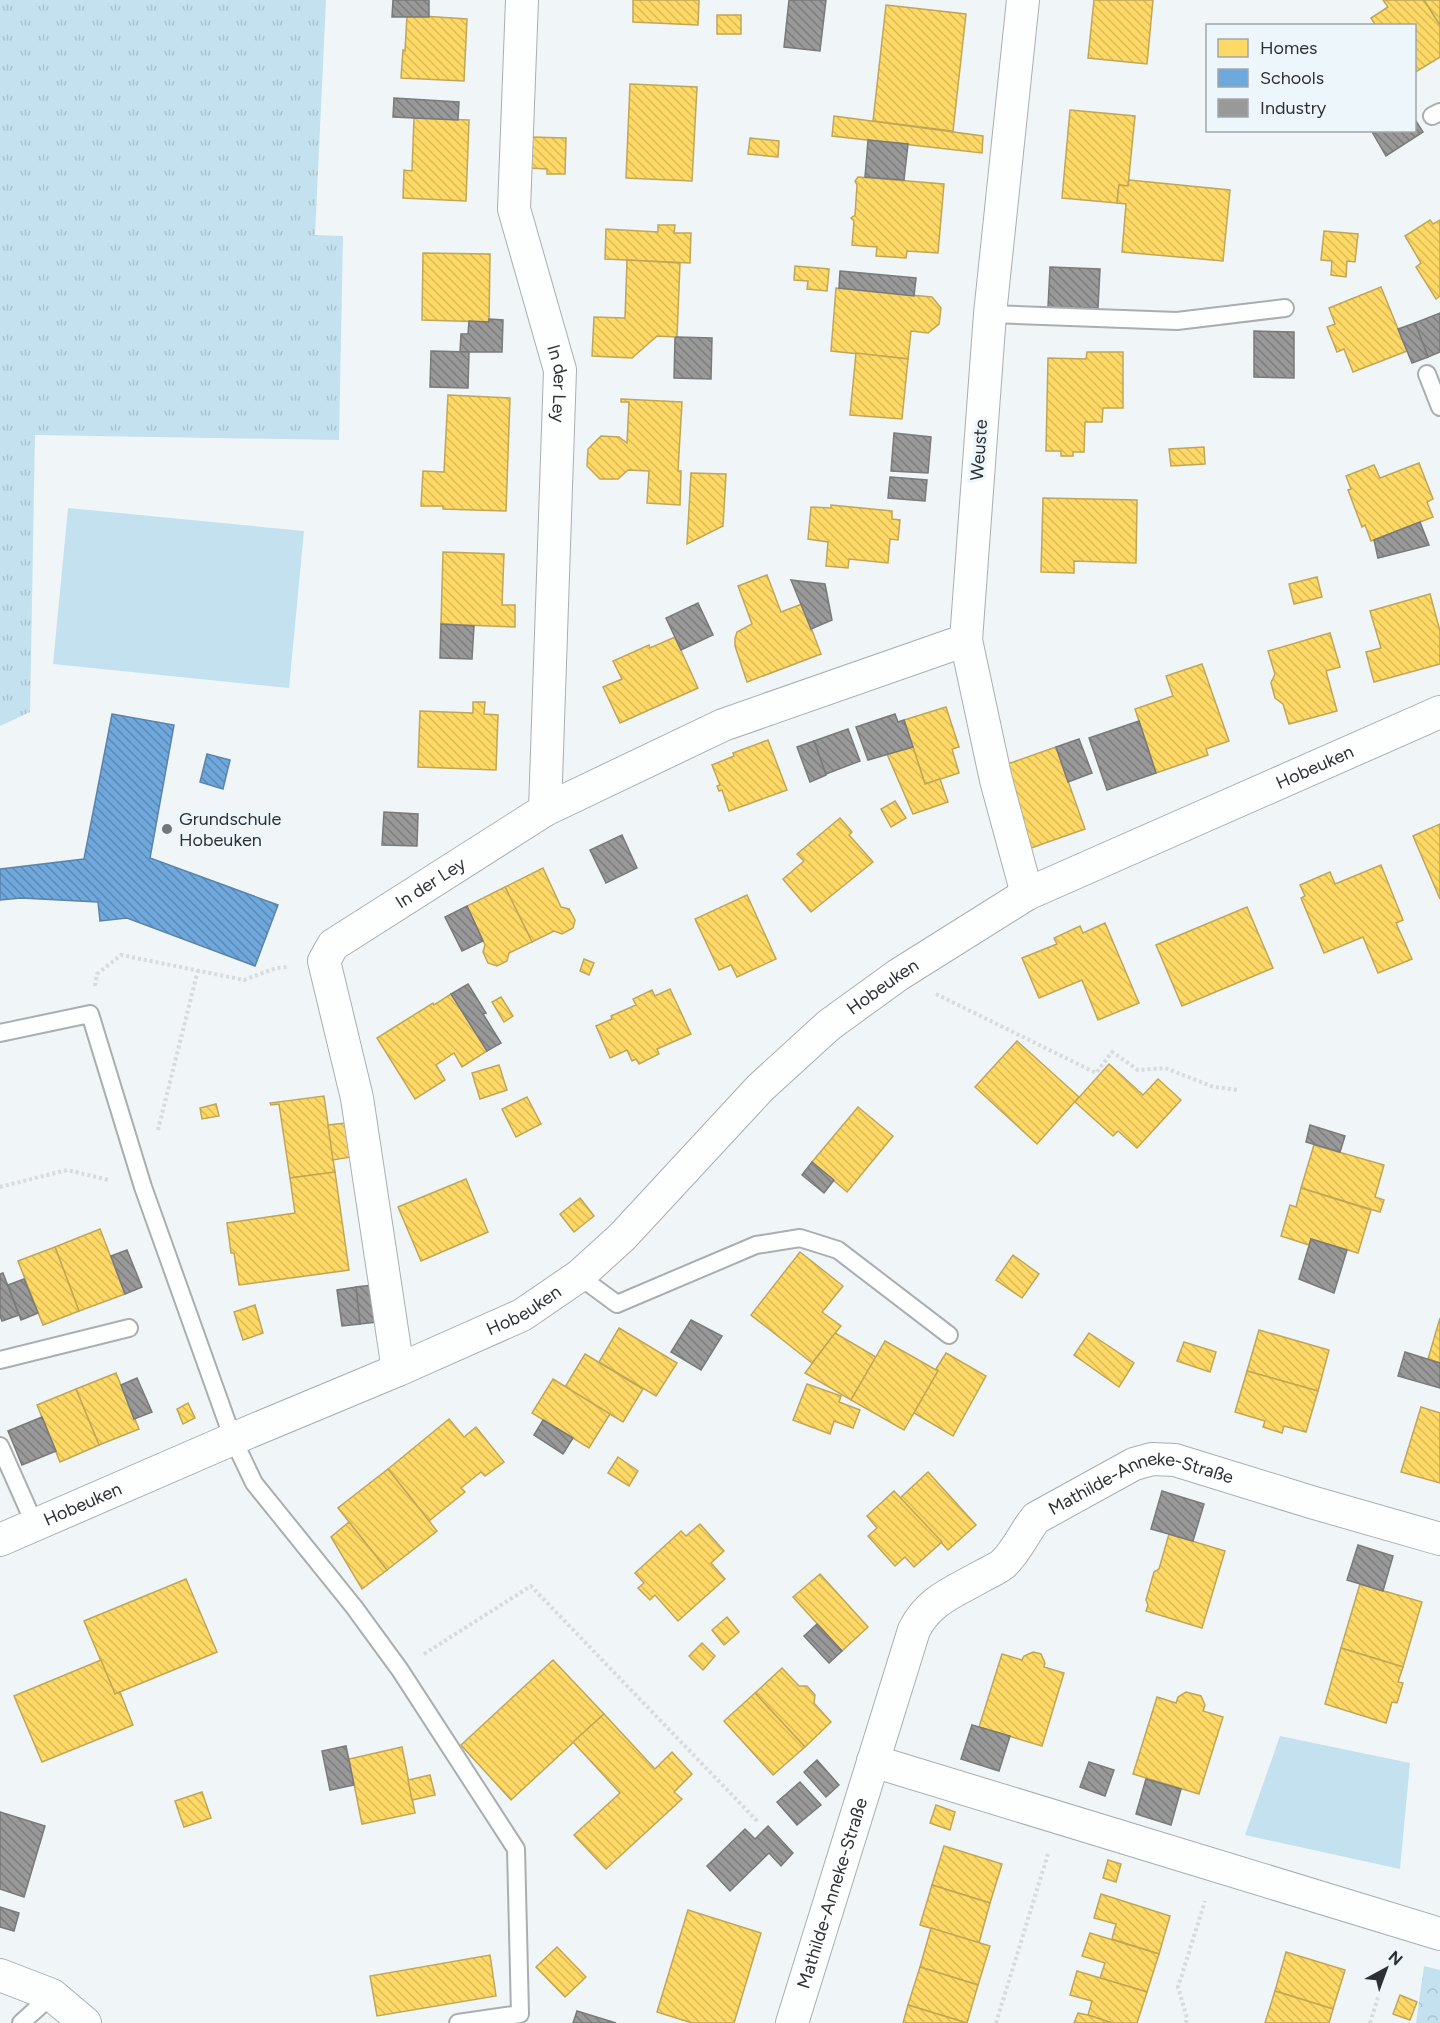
<svg xmlns="http://www.w3.org/2000/svg" width="1440" height="2023" font-family="Figtree,sans-serif">
	<style>
		.grass { fill: url(#grass-tufts) }
		.forest { fill: url(#forest-crowns) }
		.park { fill: #c4e1ef }
		.homes { fill: url(#homes-back-hatch); stroke: #c0a757; stroke-width: 1.5 }
		.schools { fill: url(#schools-back-hatch); stroke: #5c84a9; stroke-width: 1.5 }
		.industry { fill: url(#industry-back-hatch); stroke: #797a7a; stroke-width: 1.5 }
		.lines { fill: none; stroke-linecap: round; stroke-linejoin: round }
		.service-casing { stroke: #abaeb0; stroke-width: 20 }
		.minor-casing { stroke: #abaeb0; stroke-width: 34 }
		.path { stroke: #d8dadb; stroke-width: 4; stroke-dasharray: 3 3; stroke-linecap: butt }
		.service { stroke: #fdfefe; stroke-width: 16 }
		.minor { stroke: #fdfefe; stroke-width: 32 }
		.poi-dot { fill: #727678; stroke: #edf6fb; stroke-width: 2 }
		.labels { text-anchor: middle; dominant-baseline: central; stroke-width: 6; stroke-linejoin: round; paint-order: stroke }
		.street-label { font-size: 18px; fill: #2e3133; stroke: #edf6fb }
		.poi-label { font-size: 18px; fill: #2e3133; stroke: #edf6fb; text-anchor: start }
	</style>
	<defs>
		<pattern id="grass-tufts" width="24" height="20" patternUnits="userSpaceOnUse" patternTransform="scale(1.5)"><rect width="24" height="20" fill="#c4e1ef"/><path d="M3 7l-1-3M5 7V3M7 7l1-3M15 17l-1-3M17 17v-4M19 17l1-3" fill="none" stroke="#a9c2cd"/></pattern>
		<pattern id="forest-crowns" width="20" height="18" patternUnits="userSpaceOnUse" patternTransform="scale(1.5)"><rect width="20" height="18" fill="#c4e1ef"/><path d="M2 6a3 3 0 1 1 6 0M12 15a3 3 0 1 1 6 0" fill="none" stroke="#a9c2cd"/></pattern>
		<pattern id="homes-back-hatch" width="6" height="6" patternUnits="userSpaceOnUse" patternTransform="scale(1.5)"><rect width="6" height="6" fill="#ffd966"/><path d="M-1 5l2 2M0 0l6 6M5-1l2 2" fill="none" stroke="#dbbb59"/></pattern>
		<pattern id="schools-back-hatch" width="6" height="6" patternUnits="userSpaceOnUse" patternTransform="scale(1.5)"><rect width="6" height="6" fill="#6fa8dc"/><path d="M-1 5l2 2M0 0l6 6M5-1l2 2" fill="none" stroke="#5c89b3"/></pattern>
		<pattern id="industry-back-hatch" width="6" height="6" patternUnits="userSpaceOnUse" patternTransform="scale(1.5)"><rect width="6" height="6" fill="#999"/><path d="M-1 5l2 2M0 0l6 6M5-1l2 2" fill="none" stroke="#7d7d7d"/></pattern>
	</defs>
	<rect width="100%" height="100%" fill="#f0f5f8"/>
	<path class="grass" d="M0,0H326L315,235L343,236L339,440L35,435L30,712L0,726Z"/>
	<path class="forest" d="M1424,1966L1440,1970V2023H1416Z"/>
	<g class="park">
		<path d="M68,508L304,531L289,688L53,664Z"/>
		<path d="M1280,1736L1410,1763L1400,1869L1245,1835Z"/>
	</g>
	<g class="homes">
		<path d="M633,0H699L698,25L633,22Z"/>
		<path d="M1094,0H1153L1147,64L1088,58Z"/>
		<path d="M1383,0H1424L1440,25V57L1414,73V26H1376L1371,18L1388,7Z"/>
		<path d="M1424,0H1440V25Z"/>
		<path d="M886,5L966,14L953,131L873,121Z"/>
		<path d="M407,15L467,19L464,81L401,78L403,50L405,51Z"/>
		<rect x="717" y="15" width="24" height="19"/>
		<path d="M630,84L697,87L692,181L626,178Z"/>
		<path d="M1070,110L1135,116L1128,186L1119,185L1117,203L1062,198Z"/>
		<path d="M834,116L983,136L982,153L832,136Z"/>
		<path d="M414,118L469,120L466,201L403,198L404,170L412,171Z"/>
		<path d="M530,137L566,138L565,174H547V169L529,168Z"/>
		<path d="M750,138L779,141L778,157L748,154Z"/>
		<path d="M858,177L944,184L938,253L907,251L906,258L876,256L877,247L852,245L854,221L851,218L855,215L857,185L855,181Z"/>
		<path d="M1129,180L1230,190L1223,261L1122,252L1126,204L1117,203L1119,185L1128,186Z"/>
		<path d="M1430,220L1433,224L1440,220V296L1436,299L1416,267L1421,263L1405,236Z"/>
		<path d="M658,225H675L674,233H691L690,263L605,259L606,229L658,232Z"/>
		<path d="M1324,231L1358,234L1355,262L1347,261L1346,277L1331,275L1332,261L1321,260Z"/>
		<path d="M423,253L490,254L489,322L422,320Z"/>
		<path d="M627,260L680,263L677,337L657,336L632,358L592,356L594,317L625,318Z"/>
		<path d="M795,266L829,269L827,291L807,289L808,281L794,280Z"/>
		<path d="M1381,287L1407,351L1353,372L1344,349L1337,352L1327,327L1335,324L1329,308Z"/>
		<path d="M836,288L932,297L941,308L939,324L928,333L911,331L908,359L831,351Z"/>
		<path d="M1087,352H1123V408H1103L1102,422H1085L1084,452H1073V456H1061V451H1046L1048,358L1086,359Z"/>
		<path d="M856,353L908,359L902,419L850,415Z"/>
		<path d="M448,395L510,398L506,511L443,509V506H421L423,471L444,472Z"/>
		<path d="M621,399L682,402L678,471H681L680,505L647,503L649,471L628,470L618,479H600L587,466L588,449L601,436L619,437L627,443L629,402H621Z"/>
		<path d="M1204,447L1205,464L1171,466L1169,449Z"/>
		<path d="M1419,463L1433,499L1427,502L1433,517L1371,541L1365,525L1362,527L1348,490L1351,489L1346,476L1374,465L1380,478Z"/>
		<path d="M691,473L726,474L723,526L687,544Z"/>
		<path d="M1043,498L1137,500L1136,563L1074,561V573L1041,572Z"/>
		<path d="M831,505L892,511V519L900,520L898,540L890,539L888,563L849,559L848,568L826,566L828,542L808,539L811,507L831,508Z"/>
		<path d="M443,552L504,554L502,605H515V627L441,624Z"/>
		<path d="M767,575L781,612L802,604L821,654L747,682L735,646V638L737,632L752,624L738,586Z"/>
		<path d="M1317,577L1322,597L1294,604L1289,584Z"/>
		<path d="M1430,594L1440,631V664L1374,682L1366,652L1381,648L1370,611Z"/>
		<path d="M1330,633L1340,667L1326,671L1337,711L1289,724L1283,704L1275,698L1271,683L1275,674L1268,651Z"/>
		<path d="M675,637L698,688L620,723L603,687L622,679L613,661L649,645L650,648Z"/>
		<path d="M1202,664L1229,741L1206,749L1208,755L1156,773L1135,709L1173,696L1166,676Z"/>
		<path d="M473,702H485L484,714L498,715L496,770L418,767L420,711L473,713Z"/>
		<path d="M946,707L959,747L952,749L959,773L925,784L904,720Z"/>
		<path d="M768,740L787,790L729,811L722,790L719,791L717,786L720,785L712,765L734,756L733,753Z"/>
		<path d="M913,747L925,784L940,779L948,802L913,814L887,754Z"/>
		<path d="M1056,747L1085,829L1031,848L1002,766Z"/>
		<path d="M895,801L906,818L891,827L881,809Z"/>
		<path d="M840,818L852,832L849,835L873,862L811,912L783,879L804,861L797,854Z"/>
		<path d="M1440,824V899L1413,836Z"/>
		<path d="M1381,865L1403,920L1396,923L1412,959L1378,973L1363,937L1324,953L1301,898L1305,896L1300,885L1330,872L1335,884Z"/>
		<path d="M543,868L561,907L569,909L575,920L573,928L562,934L554,931L532,942L505,887Z"/>
		<path d="M505,887L532,942L509,953L507,961L497,966L488,963L483,952L485,945L467,906Z"/>
		<path d="M747,895L776,959L737,977L731,965L719,970L695,919Z"/>
		<path d="M1247,907L1273,968L1182,1006L1156,945Z"/>
		<path d="M1105,923L1139,1003L1098,1020L1082,980L1039,998L1022,958L1057,944L1054,938L1080,926L1083,933Z"/>
		<path d="M584,959L594,963L589,975L580,971Z"/>
		<path d="M670,989L691,1034L657,1049L659,1054L639,1064L636,1059L632,1061L627,1050L610,1058L596,1026L612,1019L611,1016L636,1005L633,999L652,990L655,996Z"/>
		<path d="M451,994L487,1051L462,1067L454,1053L436,1065L445,1080L415,1099L377,1038L433,1003L434,1005Z"/>
		<path d="M501,997L513,1016L504,1022L492,1002Z"/>
		<path d="M1017,1041L1079,1097L1037,1144L975,1087Z"/>
		<path d="M1109,1064L1143,1095L1158,1079L1181,1100L1137,1148L1118,1131L1113,1136L1075,1102Z"/>
		<path d="M499,1065L507,1090L480,1099L472,1073Z"/>
		<path d="M324,1096L335,1172L290,1178L279,1104L271,1105L270,1103Z"/>
		<path d="M527,1097L541,1124L516,1137L502,1109Z"/>
		<path d="M216,1104L219,1116L202,1119L200,1108Z"/>
		<path d="M858,1107L893,1136L847,1192L812,1162Z"/>
		<path d="M346,1123L351,1157L333,1160L328,1125Z"/>
		<path d="M1314,1145L1384,1165L1375,1197L1384,1200L1380,1212L1301,1188Z"/>
		<path d="M335,1172L349,1270L239,1285L234,1253H231L227,1223L295,1213L290,1178Z"/>
		<path d="M466,1179L488,1232L421,1261L398,1207Z"/>
		<path d="M1301,1188L1371,1210L1358,1253L1311,1239L1309,1245L1281,1236L1290,1205L1296,1207Z"/>
		<path d="M580,1198L594,1216L574,1232L560,1214Z"/>
		<path d="M100,1229L125,1294L79,1311L55,1247Z"/>
		<path d="M55,1247L79,1311L43,1325L18,1261Z"/>
		<path d="M800,1252L843,1286L822,1312L841,1326L812,1363L751,1315Z"/>
		<path d="M1013,1255L1039,1274L1022,1298L996,1280Z"/>
		<path d="M255,1305L263,1333L243,1340L234,1312Z"/>
		<path d="M1440,1318V1363L1428,1359Z"/>
		<path d="M619,1328L677,1363L656,1396L599,1362Z"/>
		<path d="M1259,1330L1329,1350L1318,1391L1247,1371Z"/>
		<path d="M835,1333L876,1357L851,1400L805,1373Z"/>
		<path d="M1089,1333L1134,1363L1119,1387L1074,1355Z"/>
		<path d="M885,1341L938,1371L904,1430L851,1400Z"/>
		<path d="M1184,1342L1216,1352L1210,1372L1177,1361Z"/>
		<path d="M946,1353L986,1376L953,1436L914,1413L938,1371L936,1369Z"/>
		<path d="M585,1354L643,1389L623,1422L565,1387Z"/>
		<path d="M1247,1371L1318,1391L1306,1432L1284,1426L1282,1433L1263,1427L1265,1421L1235,1412Z"/>
		<path d="M116,1373L139,1429L99,1445L76,1389Z"/>
		<path d="M553,1379L610,1414L589,1448L532,1413Z"/>
		<path d="M807,1384L841,1396L839,1402L860,1410L853,1428L834,1421L830,1434L793,1420Z"/>
		<path d="M76,1389L99,1445L60,1462L37,1405Z"/>
		<path d="M188,1403L195,1418L183,1424L177,1409Z"/>
		<path d="M1421,1407L1440,1413V1483L1401,1472Z"/>
		<path d="M449,1419L464,1437L476,1427L504,1462L485,1476L481,1472L461,1488L465,1492L429,1521L388,1469Z"/>
		<path d="M618,1457L638,1471L629,1486L608,1473Z"/>
		<path d="M388,1469L437,1531L387,1570L338,1508Z"/>
		<path d="M928,1472L976,1525L948,1550L900,1498Z"/>
		<path d="M894,1491L942,1542L914,1567L905,1557L895,1566L868,1536L877,1528L867,1516Z"/>
		<path d="M349,1522L387,1570L362,1589L331,1537Z"/>
		<path d="M700,1524L724,1551L711,1563L725,1579L678,1621L655,1595L650,1600L638,1588L644,1583L635,1573L681,1531L686,1536Z"/>
		<path d="M1169,1534L1225,1551L1202,1628L1146,1611L1148,1605L1146,1600L1154,1572L1159,1569Z"/>
		<path d="M820,1574L868,1627L842,1651L793,1597Z"/>
		<path d="M186,1579L217,1652L115,1694L84,1621Z"/>
		<path d="M1360,1584L1422,1602L1403,1667L1341,1648Z"/>
		<path d="M727,1617L739,1632L724,1645L712,1630Z"/>
		<path d="M702,1643L715,1656L703,1670L689,1656Z"/>
		<path d="M1341,1648L1403,1667L1398,1682L1403,1683L1397,1703L1392,1702L1386,1723L1325,1704Z"/>
		<path d="M1033,1652L1041,1654L1045,1663L1044,1667L1064,1673L1042,1746L979,1727L1002,1654L1022,1660L1024,1656Z"/>
		<path d="M101,1660L115,1694L120,1692L133,1725L42,1762L14,1696Z"/>
		<path d="M553,1660L604,1714L511,1800L461,1745Z"/>
		<path d="M782,1668L799,1686H807L815,1695L814,1703L831,1722L805,1747L755,1693Z"/>
		<path d="M1186,1692L1201,1696L1205,1705L1203,1711L1223,1717L1199,1794L1133,1774L1157,1697L1176,1703L1178,1697Z"/>
		<path d="M755,1693L805,1747L773,1775L724,1721Z"/>
		<path d="M604,1714L655,1769L672,1752L692,1774L674,1792L682,1799L606,1869L574,1835L620,1793L573,1742Z"/>
		<path d="M402,1747L415,1813L362,1824L349,1759Z"/>
		<path d="M430,1775L435,1795L412,1800L408,1780Z"/>
		<path d="M202,1792L211,1818L184,1827L175,1801Z"/>
		<path d="M936,1805L955,1812L950,1830L930,1823Z"/>
		<path d="M944,1846L1002,1864L990,1903L932,1885Z"/>
		<path d="M1108,1860L1121,1864L1116,1882L1103,1878Z"/>
		<path d="M932,1885L990,1903L979,1943L920,1925Z"/>
		<path d="M1101,1894L1170,1916L1159,1954L1112,1939L1116,1924L1094,1918Z"/>
		<path d="M688,1910L761,1933L734,2023H692L657,2012Z"/>
		<path d="M931,1928L990,1946L978,1985L920,1967Z"/>
		<path d="M1090,1933L1159,1954L1147,1992L1100,1978L1105,1963L1082,1956Z"/>
		<path d="M557,1947L586,1977L565,1997L536,1967Z"/>
		<path d="M1286,1952L1345,1970L1333,2009L1275,1991Z"/>
		<path d="M490,1955L496,1996L377,2016L370,1976Z"/>
		<path d="M920,1967L978,1985L967,2023L908,2005Z"/>
		<path d="M1077,1971L1147,1992L1137,2023H1112L1088,2015L1092,2001L1070,1995Z"/>
		<path d="M1275,1991L1333,2009L1329,2023H1265Z"/>
		<path d="M1400,1995L1417,2002L1410,2020L1393,2014Z"/>
		<path d="M908,2005L967,2023H903Z"/>
		<path d="M1078,2013L1088,2015L1112,2023H1074Z"/>
	</g>
	<g class="schools">
		<path d="M112,714L174,725L150,858L278,905L255,966L127,918L100,921L98,902L21,898L0,900V869L84,859Z"/>
		<path d="M207,754L230,760L223,789L200,782Z"/>
	</g>
	<g class="industry">
		<path d="M393,0H429V17H392Z"/>
		<path d="M789,0H826L820,51L784,47Z"/>
		<path d="M394,98L459,102L458,120L393,117Z"/>
		<path d="M1414,118L1423,132L1386,156L1371,130H1414Z"/>
		<path d="M868,140L908,144L904,180L865,177Z"/>
		<path d="M1050,267L1100,269L1098,308L1048,307Z"/>
		<path d="M840,271L916,278L914,296L839,288Z"/>
		<path d="M1440,313V352L1428,357L1415,323Z"/>
		<path d="M489,319L503,320L502,352H460L461,334H468L469,321L489,322Z"/>
		<path d="M1415,323L1428,357L1412,363L1398,329Z"/>
		<path d="M1254,331L1294,332V378L1254,377Z"/>
		<path d="M677,337L712,338L711,379L674,378L675,338Z"/>
		<path d="M431,351L469,352L468,388L430,387Z"/>
		<path d="M894,433L931,437L928,473L891,471Z"/>
		<path d="M890,477L927,480L925,501L888,498Z"/>
		<path d="M1420,522L1429,545L1378,558L1374,540Z"/>
		<path d="M791,580L825,584L832,620L811,629Z"/>
		<path d="M698,603L713,635L681,650L666,618Z"/>
		<path d="M441,624L474,626L472,659L440,658Z"/>
		<path d="M895,714L898,722L904,720L913,747L868,760L856,727Z"/>
		<path d="M1139,721L1156,773L1107,790L1089,738Z"/>
		<path d="M848,729L860,761L826,774L814,741Z"/>
		<path d="M1079,739L1092,773L1068,782L1056,747Z"/>
		<path d="M814,741L826,775L810,782L797,747Z"/>
		<path d="M384,812L418,814L417,846L382,845Z"/>
		<path d="M622,835L637,868L606,883L590,850Z"/>
		<path d="M467,906L483,941L462,951L445,917Z"/>
		<path d="M468,984L486,1013L483,1014L501,1043L487,1051L451,994Z"/>
		<path d="M1310,1125L1345,1136L1340,1152L1306,1142Z"/>
		<path d="M812,1162L834,1180L824,1193L802,1175Z"/>
		<path d="M1311,1239L1347,1250L1334,1293L1299,1279Z"/>
		<path d="M127,1250L142,1287L125,1294L111,1256Z"/>
		<path d="M3,1273L19,1315L2,1321L0,1316V1274Z"/>
		<path d="M24,1279L38,1313L21,1320L8,1285Z"/>
		<path d="M373,1285L377,1322L360,1324L356,1287Z"/>
		<path d="M356,1287L360,1324L342,1326L337,1290Z"/>
		<path d="M691,1320L722,1336L701,1370L671,1352Z"/>
		<path d="M1405,1352L1440,1363V1388L1398,1376Z"/>
		<path d="M137,1378L152,1412L134,1419L121,1385Z"/>
		<path d="M42,1417L56,1451L22,1465L8,1431Z"/>
		<path d="M543,1420L573,1438L563,1454L534,1435Z"/>
		<path d="M1162,1491L1204,1504L1193,1541L1151,1529Z"/>
		<path d="M1358,1545L1393,1556L1383,1591L1347,1580Z"/>
		<path d="M817,1624L842,1651L829,1663L804,1636Z"/>
		<path d="M972,1725L1010,1736L999,1771L961,1759Z"/>
		<path d="M346,1746L354,1785L330,1790L322,1751Z"/>
		<path d="M817,1760L839,1785L826,1797L804,1772Z"/>
		<path d="M1089,1762L1114,1770L1105,1796L1080,1787Z"/>
		<path d="M1146,1779L1181,1789L1171,1825L1136,1814Z"/>
		<path d="M800,1782L821,1805L797,1825L777,1802Z"/>
		<path d="M0,1812L45,1826L24,1897L0,1889Z"/>
		<path d="M768,1826L793,1853L781,1866L769,1853L730,1891L707,1866L745,1829L755,1839Z"/>
		<path d="M0,1907L19,1913L14,1931L0,1927Z"/>
		<path d="M577,2011L616,2023H573Z"/>
	</g>
	<g class="lines">
		<defs>
			<g id="service">
				<path d="M1432,116L1440,112"/>
				<path d="M990,314L1177,321L1285,308"/>
				<path d="M1427,374L1440,407"/>
				<path d="M0,1033L90,1014L143,1187L233,1439L254,1483L354,1607L400,1670L516,1849L520,2014L458,2023"/>
				<path d="M579,1276L617,1304L756,1245L800,1238L838,1250L949,1335"/>
				<path d="M0,1360L129,1328"/>
				<path d="M0,1446L35,1525"/>
				<path d="M21,2023L52,1995"/>
			</g>
			<g id="minor">
				<path id="s1" d="M522,0L514,209L560,370L545,810"/>
				<path d="M1023,0L990,314L966,640L996,780L1027,894"/>
				<path id="s2" d="M398,1370L357,1098L324,961L333,945L545,810L723,725L966,640"/>
				<path id="s3" d="M0,1540L242,1435L398,1370L522,1315L579,1276L622,1237L760,1088L829,1025L898,975L1027,894L1440,712"/>
				<path d="M873,1761L1440,1934"/>
				<path d="M0,1975L52,1995L85,2023"/>
				<path id="s4" d="M792,2023L914,1630C929,1600 954,1592 982,1576C989,1572 997,1569 1003,1564C1017,1551 1024,1533 1036,1518L1134,1464L1152,1459L1175,1460L1311,1502L1440,1539"/>
			</g>
		</defs>
		<use href="#service" class="service-casing"/>
		<use href="#minor" class="minor-casing"/>
		<g class="path">
			<path d="M95,986L97,974L121,955L244,980L276,968L288,967"/>
			<path d="M936,994L1096,1073L1112,1052L1138,1070L1165,1068L1214,1087L1238,1090"/>
			<path d="M158,1130L198,970"/>
			<path d="M0,1187L67,1170L109,1180"/>
			<path d="M424,1654L531,1586L759,1823"/>
			<path d="M996,2023L1048,1854"/>
			<path d="M1186,2023L1187,2018L1178,1987L1205,1901"/>
			<path d="M1370,2023L1391,1956"/>
		</g>
		<use href="#service" class="service"/>
		<use href="#minor" class="minor"/>
	</g>
	<circle class="poi-dot" cx="167" cy="829" r="6"/>
	<g class="labels">
		<g class="street-label">
			<text stroke="none"><textPath href="#s1" startOffset="390">In der Ley</textPath></text>
			<text transform="translate(979 450) rotate(-86)">Weuste</text>
			<text stroke="none"><textPath href="#s3" startOffset="1544">Hobeuken</textPath></text>
			<text stroke="none"><textPath href="#s2" startOffset="550">In der Ley</textPath></text>
			<text stroke="none"><textPath href="#s3" startOffset="1058">Hobeuken</textPath></text>
			<text stroke="none"><textPath href="#s3" startOffset="572">Hobeuken</textPath></text>
			<text stroke="none"><textPath href="#s4" startOffset="696">Mathilde-Anneke-Straße</textPath></text>
			<text stroke="none"><textPath href="#s3" startOffset="90">Hobeuken</textPath></text>
			<text stroke="none"><textPath href="#s4" startOffset="136">Mathilde-Anneke-Straße</textPath></text>
		</g>
		<g class="poi-label">
			<text x="179" y="819">Grundschule<tspan x="179" dy="21">Hobeuken</tspan></text>
		</g>
	</g>
	<rect x="1206" y="24" width="210" height="108" fill="#edf6fb" stroke="#a1a7ab" stroke-width="1.5"/>
	<rect x="1218" y="39" width="30" height="18" fill="#ffd966" stroke="#a1a7ab" stroke-width="1.5"/>
	<text x="1260" y="54" font-size="18" fill="#2e3133">Homes</text>
	<rect x="1218" y="69" width="30" height="18" fill="#6fa8dc" stroke="#a1a7ab" stroke-width="1.5"/>
	<text x="1260" y="84" font-size="18" fill="#2e3133">Schools</text>
	<rect x="1218" y="99" width="30" height="18" fill="#999999" stroke="#a1a7ab" stroke-width="1.5"/>
	<text x="1260" y="114" font-size="18" fill="#2e3133">Industry</text>
	<g transform="translate(1386 1969) rotate(41)" stroke="#edf6fb" stroke-width="4.5" paint-order="stroke">
	<path d="M0-4.5L10 22L0 15L-10 22Z" fill="#2e3133"/>
	<text y="-9" font-size="16" font-weight="bold" text-anchor="middle" fill="#2e3133">N</text>
	</g>
</svg>
